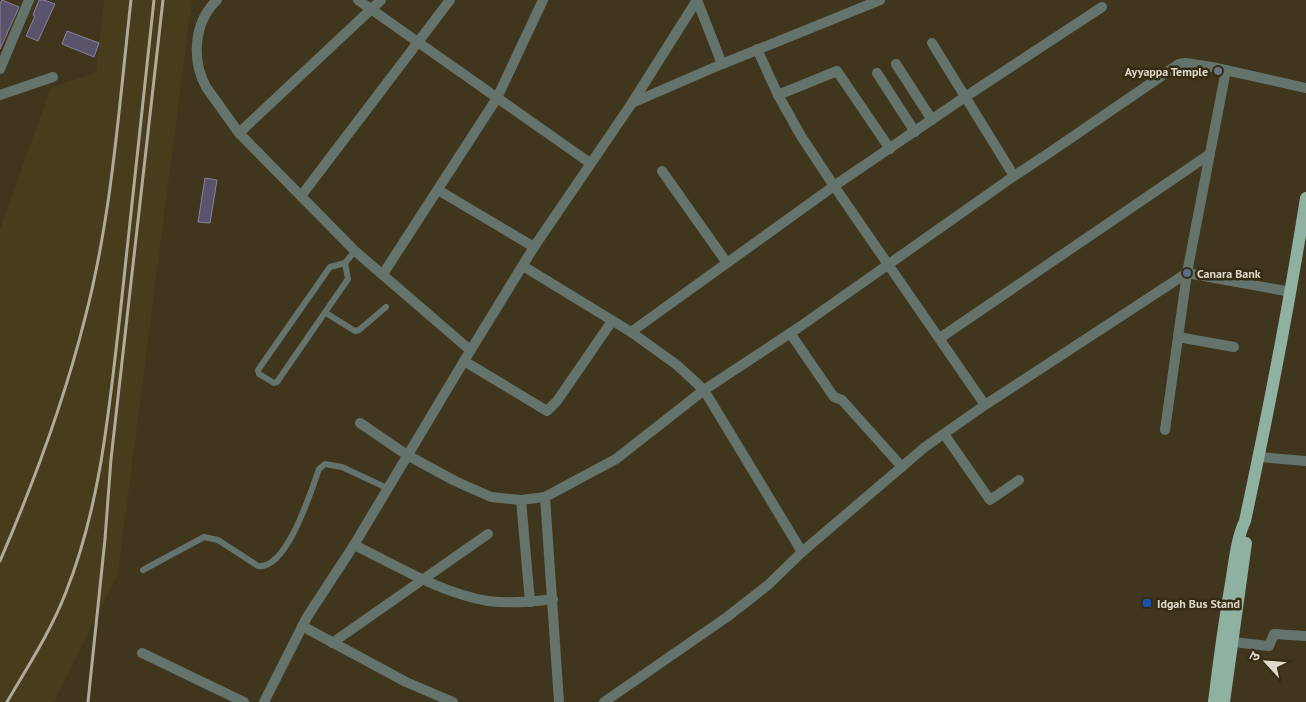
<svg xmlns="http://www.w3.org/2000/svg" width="1306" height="702" font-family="'PT Sans','Noto Sans Devanagari',sans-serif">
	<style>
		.built { fill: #473c1b }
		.building { fill: #5b536c; stroke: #89809c }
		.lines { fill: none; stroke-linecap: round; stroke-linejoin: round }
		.lane { stroke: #64746d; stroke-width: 6 }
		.street { stroke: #64746d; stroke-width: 10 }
		.primary { stroke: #8fb1a2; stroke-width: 12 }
		.rail { stroke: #b0aa98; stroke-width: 3 }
		.worship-dot { fill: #6b7280; stroke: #352c13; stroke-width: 2 }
		.service-dot { fill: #5c6f8a; stroke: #352c13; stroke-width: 2 }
		.transit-dot { fill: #1a4fb4; stroke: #352c13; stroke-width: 2 }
		.labels { text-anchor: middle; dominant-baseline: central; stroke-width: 5; stroke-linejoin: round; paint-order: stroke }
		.poi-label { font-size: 12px; font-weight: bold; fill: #ded9ca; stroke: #352c13; text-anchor: start }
	</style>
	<rect width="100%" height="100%" fill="#3f361d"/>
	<path class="built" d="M104,0H192L118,574L54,702H0V229L51,87L96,73Z"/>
	<g class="building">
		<path d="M2,0L19,7L0,49V4Z"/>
		<path d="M39,0H44L55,4L38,41L26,36L35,16L33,15Z"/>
		<path d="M67,31L99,43L94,57L62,44Z"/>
		<path d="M205,178L217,180L210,223L198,222Z"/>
	</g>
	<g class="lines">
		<g class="lane">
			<path d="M345,263L348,279L277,382L274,383L259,374L258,370L330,267L345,263L355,251"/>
			<path d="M326,313L355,331L359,330L386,307"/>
			<path d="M143,570L204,537L218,540L258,566C287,570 311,491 319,469L325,464L342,467L387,488"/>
		</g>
		<g class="street">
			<path d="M217,0C194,22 191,59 206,87L239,133L355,251L470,350"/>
			<path d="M358,0L590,163"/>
			<path d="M697,0L722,64"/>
			<path d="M932,43L1014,176"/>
			<path d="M757,49L778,95L801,136L834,186L985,405"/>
			<path d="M896,64L932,120"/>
			<path d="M0,69L29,0"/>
			<path d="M877,73L915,132"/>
			<path d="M0,95L53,77"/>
			<path d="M778,95L837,71L890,149"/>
			<path d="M632,103L722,64L880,0"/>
			<path d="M239,133L381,0"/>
			<path d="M662,171L727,263"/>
			<path d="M438,190L534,247"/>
			<path d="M301,196L450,0"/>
			<path d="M523,266L631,332L677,365L704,390L802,552"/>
			<path d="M383,274L497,98L543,0"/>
			<path d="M631,332L834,186L965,97L1102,7"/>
			<path d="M790,333L834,397L842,400L902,467"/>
			<path d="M1178,337L1234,347"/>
			<path d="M940,338L1210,154"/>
			<path d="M464,361L547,411L557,401L612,321"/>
			<path d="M360,423L407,455L455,481L491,497L521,500L545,497L616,459L704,390L798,328L1014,176L1049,153L1179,64L1185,63L1212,67L1306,88"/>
			<path d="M1165,430L1187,273L1226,70"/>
			<path d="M944,434L990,500L1019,480"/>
			<path d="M1259,457L1306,461"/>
			<path d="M545,497L559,702"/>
			<path d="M521,500L530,602"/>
			<path d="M354,545C396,565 440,593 488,601C509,604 531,602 553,599"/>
			<path d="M302,626L406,682L453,702"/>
			<path d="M1233,642L1269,646L1274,634L1306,636"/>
			<path d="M332,643L488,534"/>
			<path d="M142,653L244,702"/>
			<path d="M264,702L307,617L354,545L464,361L534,247L632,103L697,0"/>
			<path d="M604,702L727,617L768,585L802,552L925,447L985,405L1187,273L1291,292"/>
		</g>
		<g class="primary">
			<path d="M1214,702C1219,660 1225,618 1232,577C1235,558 1237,538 1245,521C1268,414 1289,306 1306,198"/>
			<path d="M1224,702L1246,543"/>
		</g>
		<g class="rail">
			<path d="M0,561C34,482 64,402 85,318C112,215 119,106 131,0"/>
			<path d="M7,702C28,666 51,631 66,592C101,504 109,409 120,315C132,210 143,105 154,0"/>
			<path d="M88,702L105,539L111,459L163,0"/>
		</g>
	</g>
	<circle class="worship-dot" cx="1218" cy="71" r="5"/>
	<circle class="service-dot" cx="1187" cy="273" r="5"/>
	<rect class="transit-dot" x="1142" y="598" width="10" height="10" rx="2.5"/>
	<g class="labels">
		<g class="poi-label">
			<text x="1208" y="71" text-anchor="end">Ayyappa Temple</text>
			<text x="1197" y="273">Canara Bank</text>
			<text x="1157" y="603">Idgah Bus Stand</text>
		</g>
	</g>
	<g transform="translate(1266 662) rotate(296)" stroke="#352c13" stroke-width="4" paint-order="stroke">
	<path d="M0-4L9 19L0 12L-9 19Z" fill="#ded9ca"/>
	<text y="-8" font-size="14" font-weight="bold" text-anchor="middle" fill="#ded9ca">उ</text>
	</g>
</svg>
